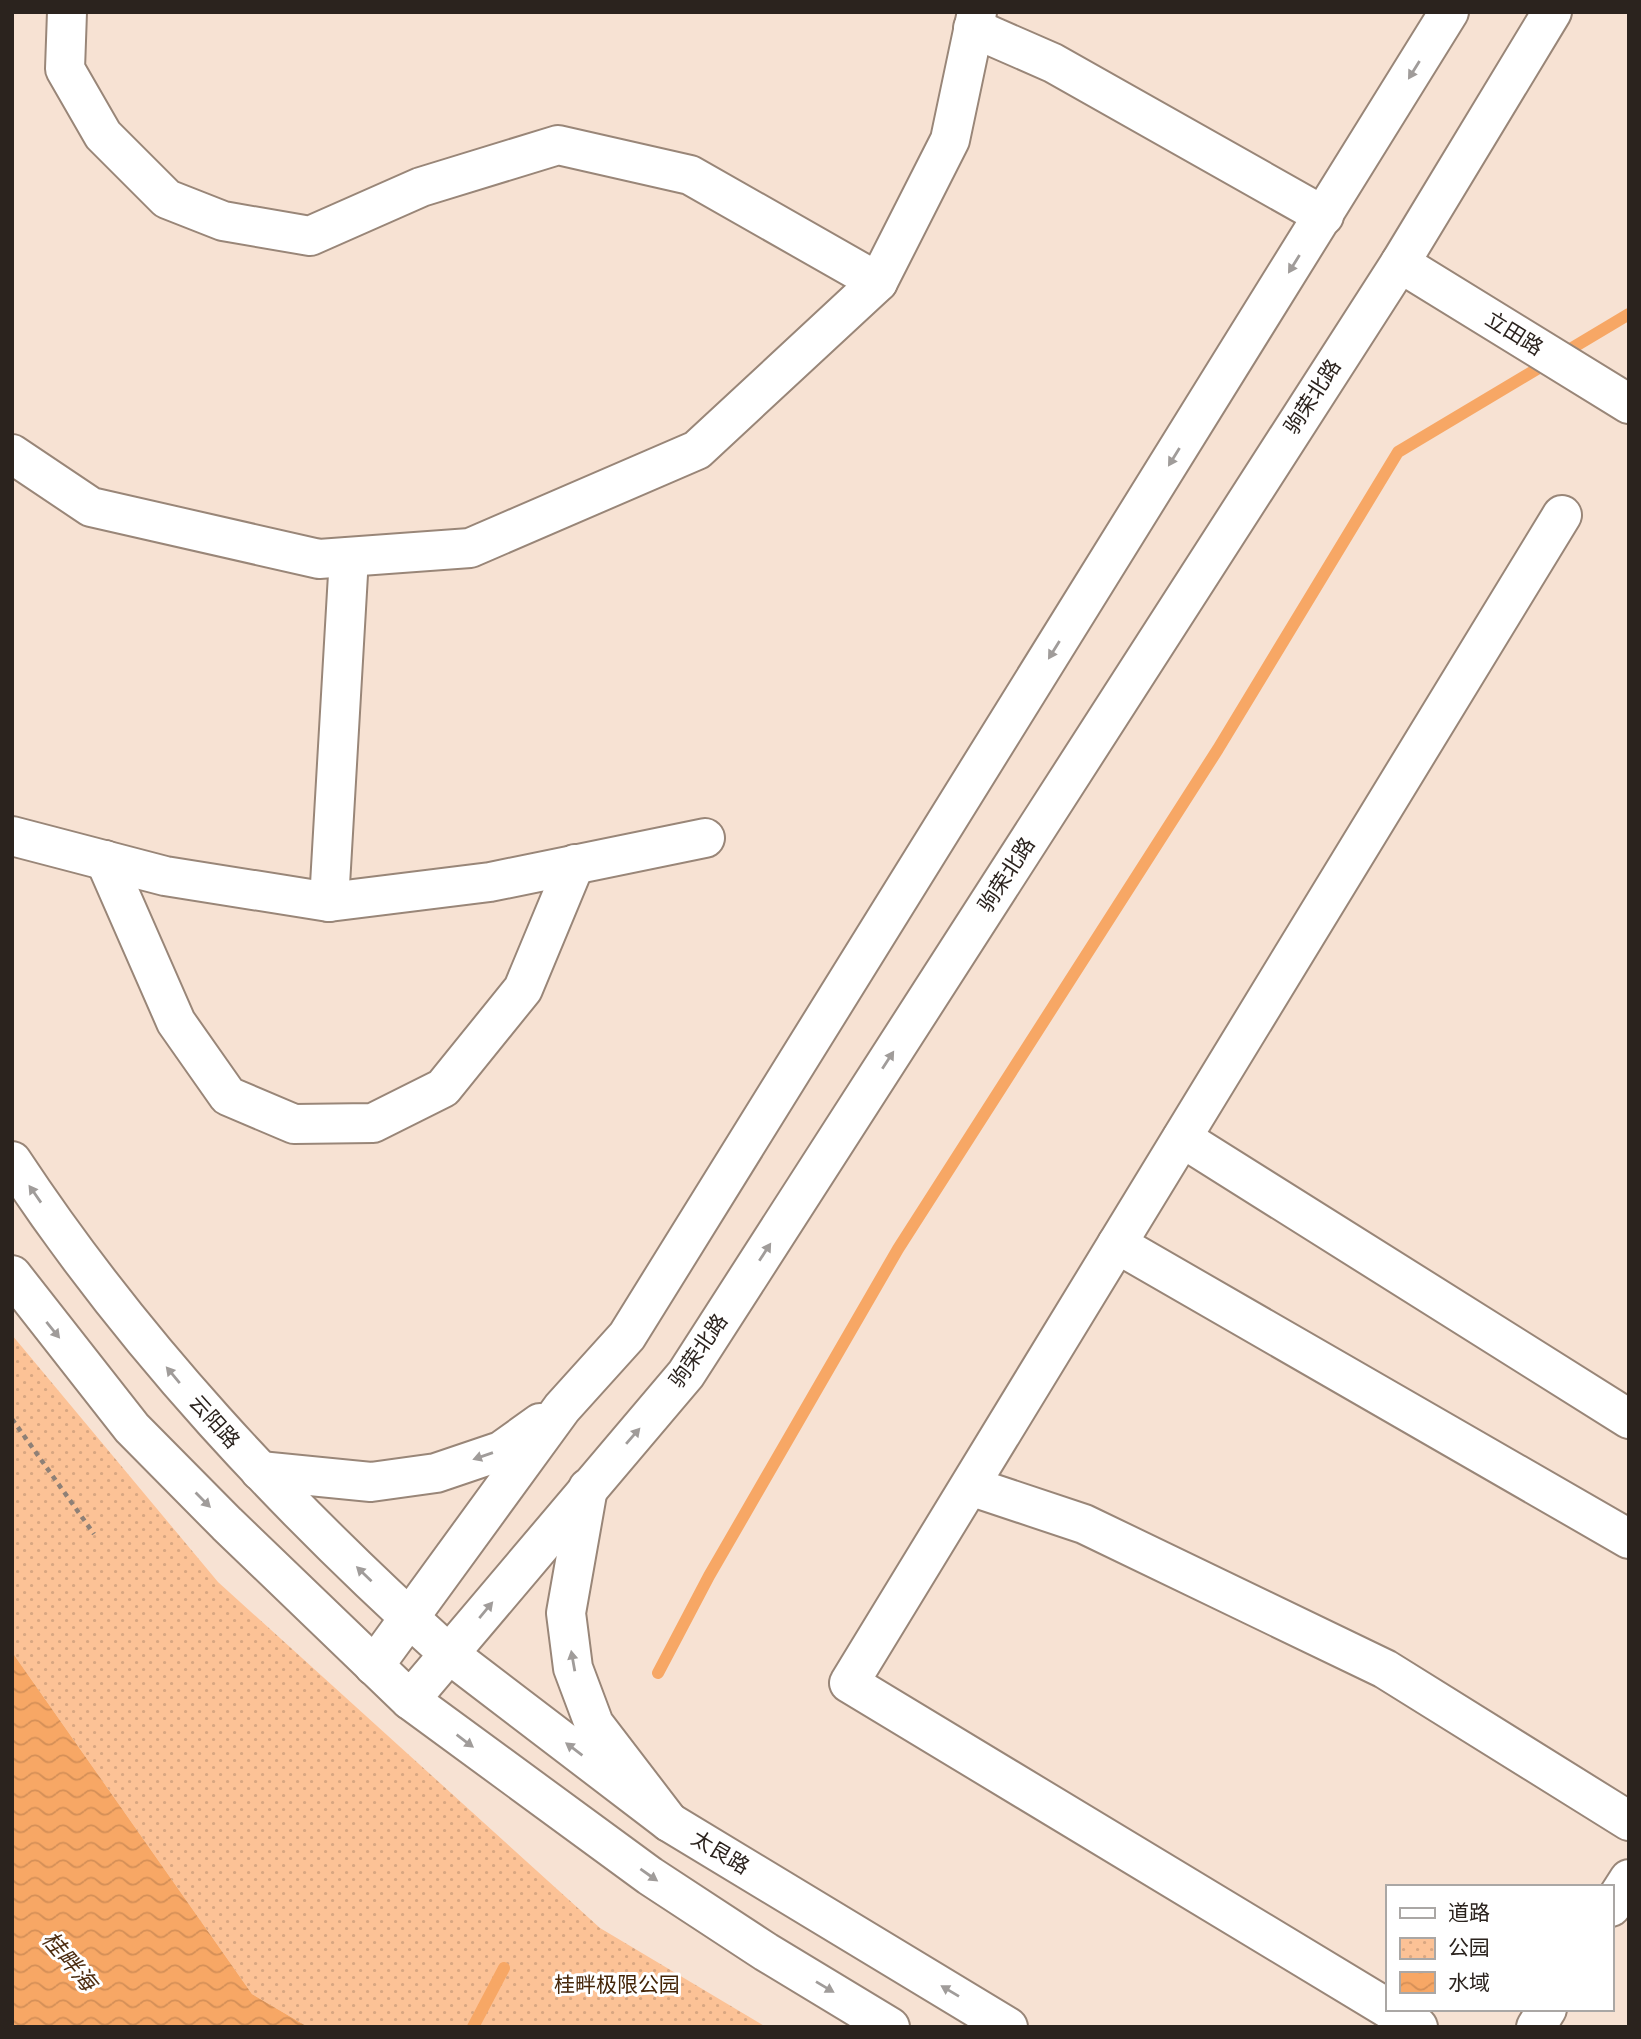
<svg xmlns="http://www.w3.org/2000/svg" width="1641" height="2039" font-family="'Alegreya Sans','Noto Sans SC',sans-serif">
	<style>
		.park { fill: url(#park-dots) }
		.water { fill: url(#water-waves) }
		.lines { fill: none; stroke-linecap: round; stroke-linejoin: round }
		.stream { stroke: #f7a765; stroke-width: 12 }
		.minor-casing { stroke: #998678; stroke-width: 42 }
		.tertiary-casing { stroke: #998678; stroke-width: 42 }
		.secondary-casing { stroke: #998678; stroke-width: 42 }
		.path { stroke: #8e8076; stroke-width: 4.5; stroke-dasharray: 5 5; stroke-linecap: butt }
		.minor { stroke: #fff; stroke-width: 38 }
		.tertiary { stroke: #fff; stroke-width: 38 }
		.secondary { stroke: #fff; stroke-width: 38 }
		.oneway { fill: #a09c9a }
		.labels { text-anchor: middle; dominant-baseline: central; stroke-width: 6; stroke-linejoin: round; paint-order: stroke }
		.street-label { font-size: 21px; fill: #2b231e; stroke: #fff }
		.park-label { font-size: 21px; fill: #442508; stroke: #fff }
		.water-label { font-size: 23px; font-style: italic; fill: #4d2d11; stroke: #fff }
	</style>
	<defs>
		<pattern id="park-dots" width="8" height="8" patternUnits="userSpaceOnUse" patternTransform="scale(1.75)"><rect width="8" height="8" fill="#fcc296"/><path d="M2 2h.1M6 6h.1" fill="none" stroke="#d8a681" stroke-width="1.8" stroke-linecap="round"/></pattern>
		<pattern id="water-waves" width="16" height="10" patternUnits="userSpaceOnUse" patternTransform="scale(1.75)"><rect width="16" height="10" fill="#f7a765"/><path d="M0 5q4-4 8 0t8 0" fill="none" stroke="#d48f57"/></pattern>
	</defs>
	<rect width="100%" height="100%" fill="#f7e2d3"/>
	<path class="park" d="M12,1335L218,1582L600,1928L766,2027H308L252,1994L12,1652Z"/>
	<path class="water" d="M12,1652L252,1994L308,2027H12Z"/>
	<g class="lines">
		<g class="stream">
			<path d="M658,1673L709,1576L898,1249L1218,749L1398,452L1629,314"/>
			<path d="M473,2027L504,1968"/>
		</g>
		<defs>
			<g id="minor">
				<path d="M67,12L65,69L103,135L167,199L223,221L310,236L421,187L558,145L690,175L878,282"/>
				<path d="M973,28L1053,63L1324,216"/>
				<path d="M12,454L91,507L319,559L470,548L697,450L878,282L950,140L977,12"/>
				<path d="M12,836L165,876L329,902L490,882L705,838"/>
				<path d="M105,860L176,1022L228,1096L294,1124L373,1123L443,1088L523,989L575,864"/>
				<path d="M329,902L349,557"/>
				<path d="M1182,1138L1629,1419"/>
				<path d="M1117,1244L1629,1539"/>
				<path d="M970,1486L1084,1524L1385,1669L1629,1821"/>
				<path d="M1611,1907L1629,1879"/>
				<path d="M1387,2008L849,1683L1562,515"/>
				<path d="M1389,2009L1418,2027"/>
				<path d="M1536,2027L1547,2009"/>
			</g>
			<g id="tertiary">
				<path d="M1400,263L1629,404"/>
				<path d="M449,1654L669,1822L1008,2027"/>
				<path d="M410,1700L650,1876L766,1952L890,2027"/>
			</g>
			<g id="secondary">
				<path d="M12,1161C134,1346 285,1506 449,1654"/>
				<path d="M12,1275L132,1428L227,1524L410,1700L686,1374L1400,263L1552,12"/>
				<path d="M260,1471L371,1482L436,1473L501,1451L540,1423"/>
				<path d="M588,1488L566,1613L573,1668L594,1724L669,1822"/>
				<path d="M374,1666L562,1408L627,1336L1449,12"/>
			</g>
		</defs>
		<use href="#minor" class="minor-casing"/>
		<use href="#tertiary" class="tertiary-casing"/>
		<use href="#secondary" class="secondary-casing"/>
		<path class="path" d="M12,1419L94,1534"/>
		<use href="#minor" class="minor"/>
		<use href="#tertiary" class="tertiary"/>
		<use href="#secondary" class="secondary"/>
	</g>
	<defs><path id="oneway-solid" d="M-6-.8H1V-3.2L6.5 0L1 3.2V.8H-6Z" transform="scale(1.75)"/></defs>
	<g class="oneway">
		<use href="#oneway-solid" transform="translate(1414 70) rotate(122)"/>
		<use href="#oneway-solid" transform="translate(1294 264) rotate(122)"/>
		<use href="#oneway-solid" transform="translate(1174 457) rotate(122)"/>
		<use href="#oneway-solid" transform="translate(1054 650) rotate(122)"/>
		<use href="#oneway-solid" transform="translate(888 1060) rotate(-57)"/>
		<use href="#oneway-solid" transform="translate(35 1194) rotate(-125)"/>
		<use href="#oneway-solid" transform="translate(765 1252) rotate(-57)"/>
		<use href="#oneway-solid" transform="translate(53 1330) rotate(51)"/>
		<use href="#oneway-solid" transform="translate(173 1375) rotate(-130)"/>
		<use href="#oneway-solid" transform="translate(633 1436) rotate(-49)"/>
		<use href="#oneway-solid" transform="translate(483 1456) rotate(161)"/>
		<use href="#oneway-solid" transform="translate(203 1500) rotate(45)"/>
		<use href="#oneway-solid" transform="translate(364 1574) rotate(-136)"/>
		<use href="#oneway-solid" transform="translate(486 1610) rotate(-50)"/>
		<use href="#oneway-solid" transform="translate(573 1661) rotate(-100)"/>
		<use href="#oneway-solid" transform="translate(465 1741) rotate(37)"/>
		<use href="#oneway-solid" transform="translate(574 1749) rotate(-143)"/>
		<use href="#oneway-solid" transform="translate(649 1875) rotate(35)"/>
		<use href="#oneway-solid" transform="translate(825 1987) rotate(31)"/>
		<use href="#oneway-solid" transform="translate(950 1991) rotate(-149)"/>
	</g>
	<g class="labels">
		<g class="street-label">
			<text transform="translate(1514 334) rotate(32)">立田路</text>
			<text transform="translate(1313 397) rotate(-57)">驹荣北路</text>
			<text transform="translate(1007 875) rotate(-57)">驹荣北路</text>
			<text transform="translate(699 1351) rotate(-55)">驹荣北路</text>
			<text transform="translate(214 1422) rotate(48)">云阳路</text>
			<text transform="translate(720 1853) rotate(31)">太艮路</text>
		</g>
		<g class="park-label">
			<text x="617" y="1985">桂畔极限公园</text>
		</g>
		<g class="water-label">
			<text transform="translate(68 1962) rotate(50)">桂畔海</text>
		</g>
	</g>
	<rect width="1641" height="2039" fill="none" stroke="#2b231e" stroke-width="28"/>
	<rect x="1386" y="1885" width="228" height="126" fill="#ffffff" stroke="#aaa7a5" stroke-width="2"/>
	<rect x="1400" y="1908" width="35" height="10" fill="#ffffff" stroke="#aaa7a5" stroke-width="2"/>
	<text x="1448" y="1920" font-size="21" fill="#2b231e">道路</text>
	<rect x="1400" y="1938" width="35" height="21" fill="url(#park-dots)" stroke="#aaa7a5" stroke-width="2"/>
	<text x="1448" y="1955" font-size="21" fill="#2b231e">公园</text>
	<rect x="1400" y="1972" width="35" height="21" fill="url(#water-waves)" stroke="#aaa7a5" stroke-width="2"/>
	<text x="1448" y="1990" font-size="21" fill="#2b231e">水域</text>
</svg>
